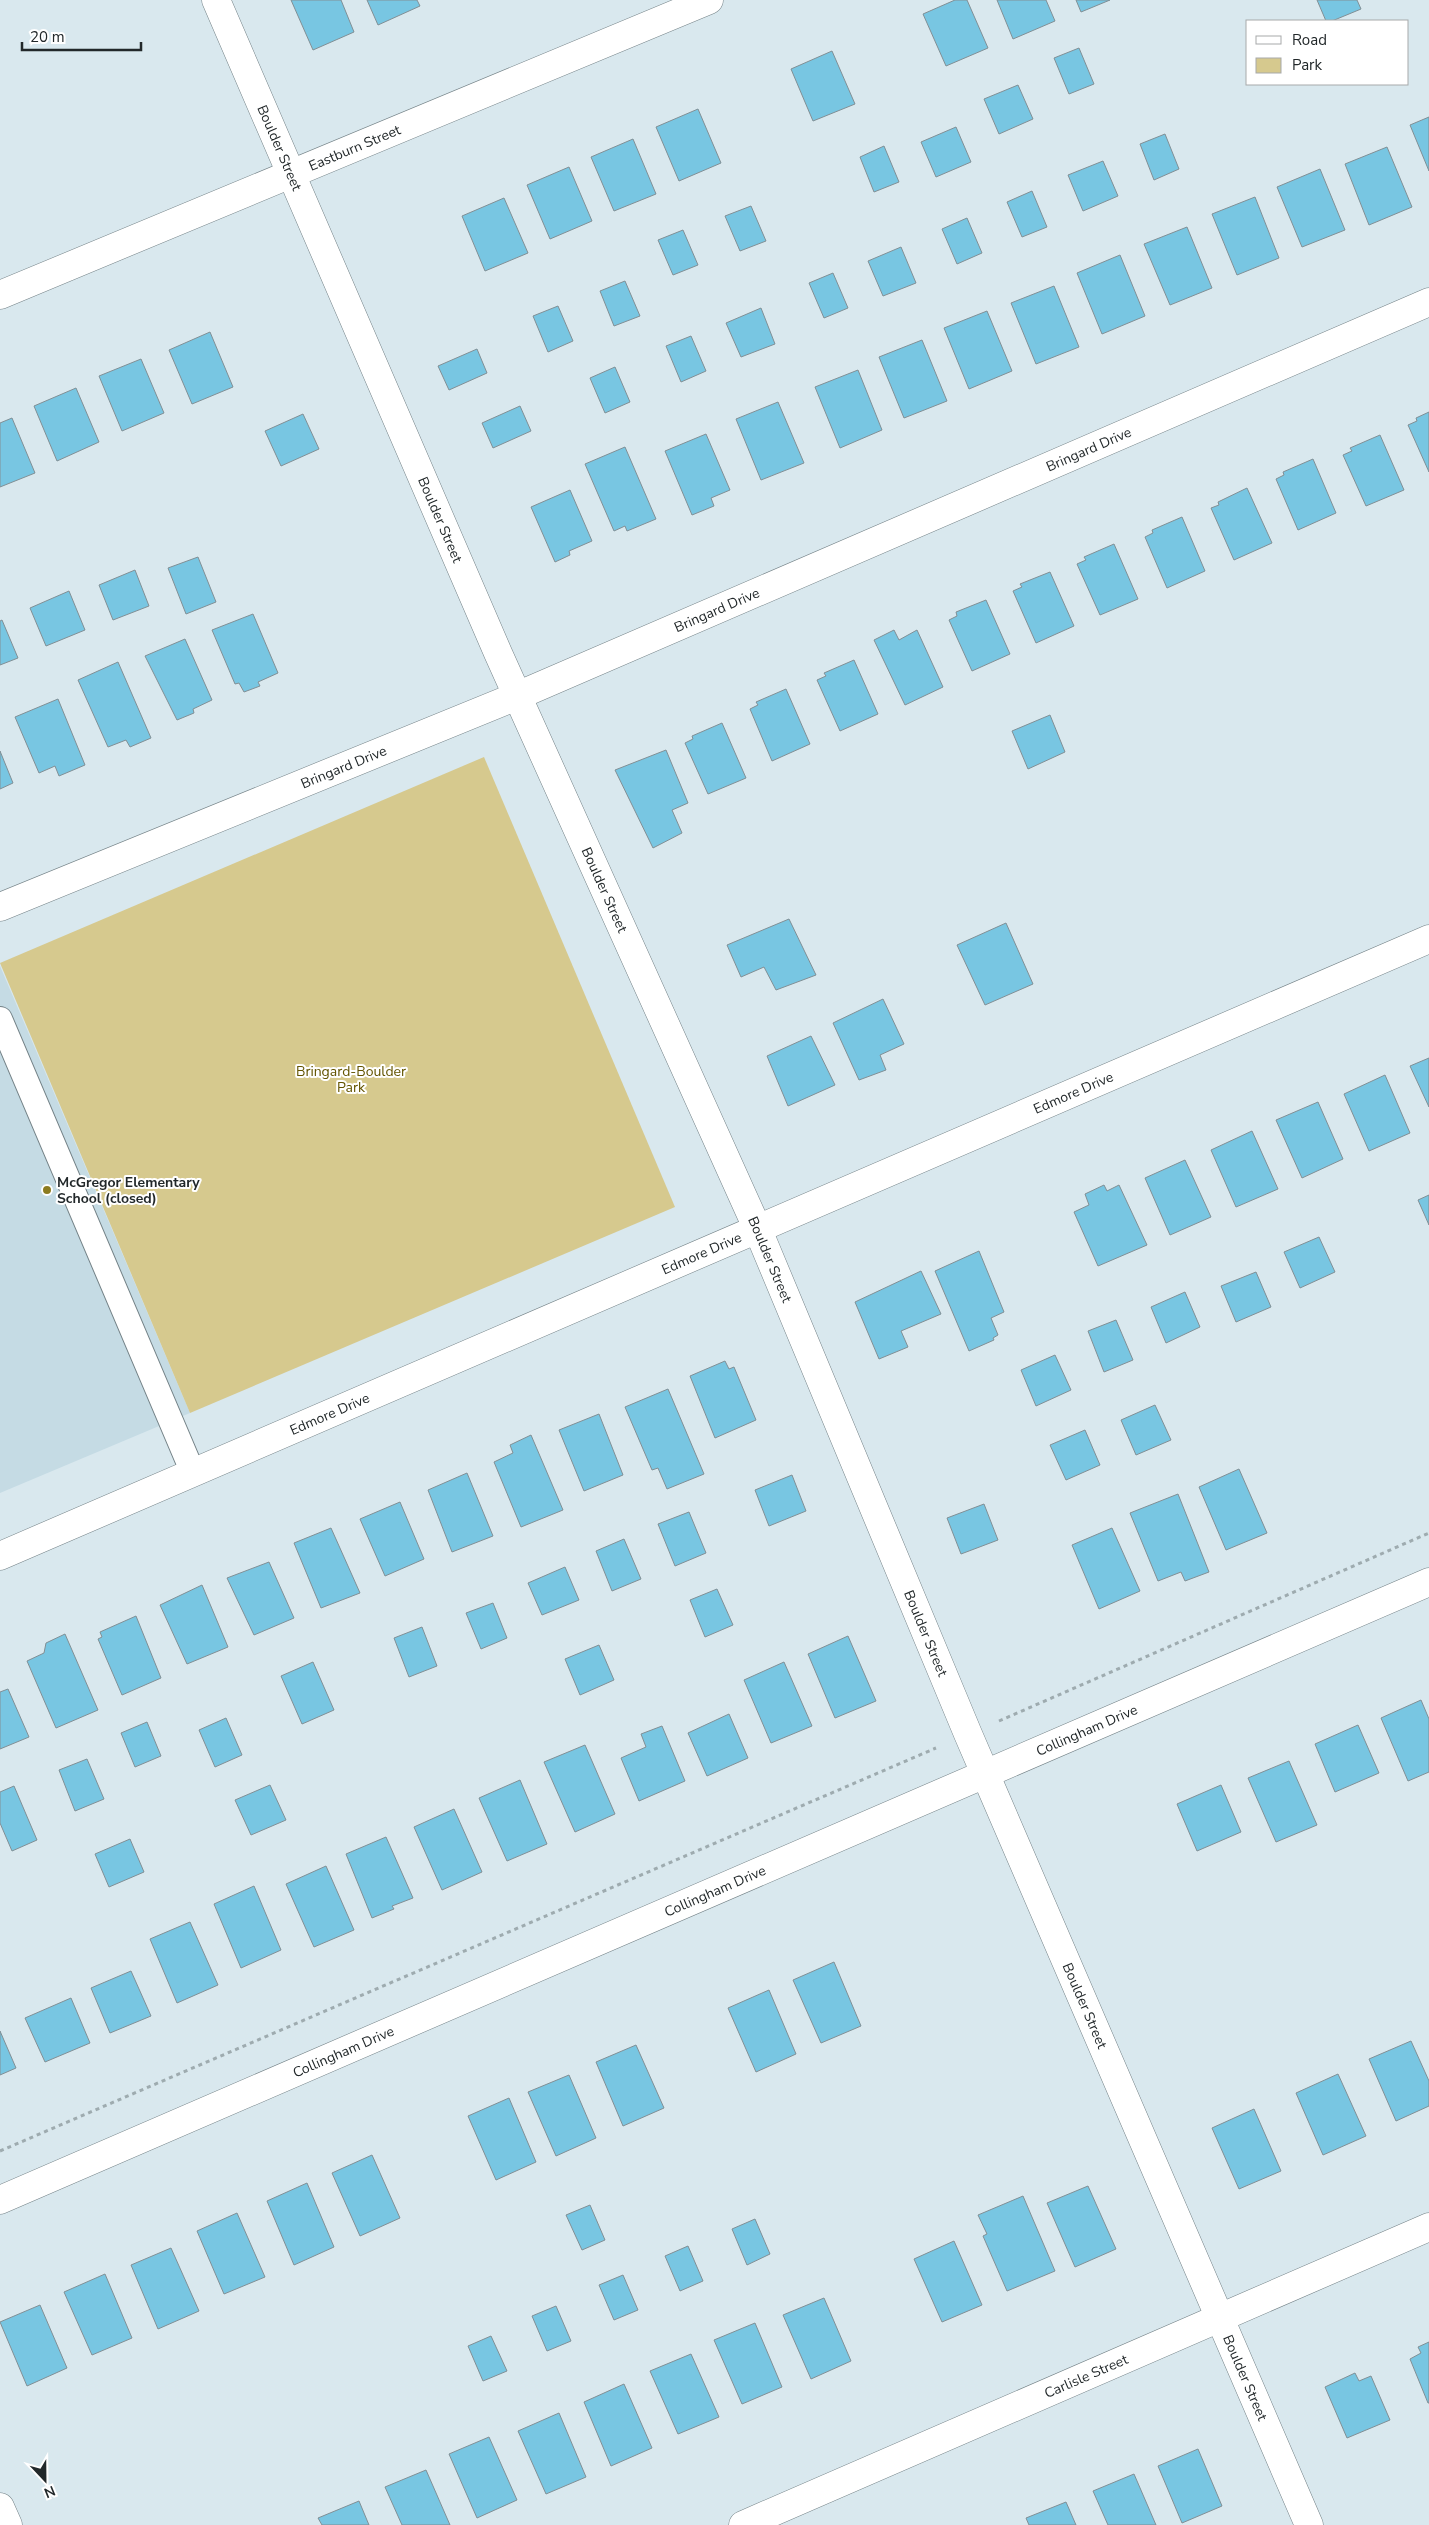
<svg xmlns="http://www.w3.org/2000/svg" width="1429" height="2525" font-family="'Nunito Sans',sans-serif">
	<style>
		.built { fill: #c5dbe4 }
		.green { fill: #d6c98e }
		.building { fill: #78c6e2; stroke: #818f95 }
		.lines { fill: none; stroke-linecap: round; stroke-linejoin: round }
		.service-casing { stroke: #748287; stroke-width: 26 }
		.minor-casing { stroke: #748287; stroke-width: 29 }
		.path { stroke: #9eabaf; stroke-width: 3; stroke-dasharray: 4 4; stroke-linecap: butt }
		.service { stroke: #fff; stroke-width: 24 }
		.minor { stroke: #fff; stroke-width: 28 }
		.poi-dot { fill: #8c7b20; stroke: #fff; stroke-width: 2 }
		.labels { text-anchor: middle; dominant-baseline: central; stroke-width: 4; stroke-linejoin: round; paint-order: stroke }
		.street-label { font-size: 14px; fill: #22282a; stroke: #fff }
		.park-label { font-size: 14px; fill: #635400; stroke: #fff }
		.poi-label { font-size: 14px; font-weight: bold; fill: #22282a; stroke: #fff; text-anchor: start }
	</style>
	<rect width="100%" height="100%" fill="#d9e8ee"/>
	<path class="built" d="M0,966L190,1413L0,1493Z"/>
	<path class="green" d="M484,757L675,1207L190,1413L0,963Z"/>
	<g class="building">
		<path d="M291,0H341L354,32L313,50Z"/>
		<path d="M367,0H417L420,6L378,25Z"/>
		<path d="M955,0H967L988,48L946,66L923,14Z"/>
		<path d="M997,0H1046L1055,21L1013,39Z"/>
		<path d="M1076,0H1110L1081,12Z"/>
		<path d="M1317,0H1357L1361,9L1332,21H1326Z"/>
		<path d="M1079,48L1094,84L1069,94L1054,58Z"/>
		<path d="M832,51L855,104L813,121L791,69Z"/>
		<path d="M1018,85L1033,119L999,134L984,99Z"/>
		<path d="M698,109L721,163L679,181L656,127Z"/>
		<path d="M1429,117V171L1410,125Z"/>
		<path d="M956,127L971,162L936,177L921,142Z"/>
		<path d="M1165,134L1179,169L1154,180L1140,144Z"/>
		<path d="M633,139L656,194L614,211L591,157Z"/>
		<path d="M884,146L899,182L874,192L860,157Z"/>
		<path d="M1387,147L1412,207L1369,225L1345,164Z"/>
		<path d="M1103,161L1118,196L1083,211L1068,175Z"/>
		<path d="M569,167L592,221L550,239L527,185Z"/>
		<path d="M1320,169L1345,230L1302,247L1277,187Z"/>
		<path d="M1032,191L1047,227L1022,237L1007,202Z"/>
		<path d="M1255,197L1279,258L1237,275L1212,214Z"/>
		<path d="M504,198L528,253L485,271L462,216Z"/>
		<path d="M751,206L766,241L740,251L725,216Z"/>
		<path d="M967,218L982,253L957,264L942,229Z"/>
		<path d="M1187,227L1212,288L1170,305L1144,244Z"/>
		<path d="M683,230L698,265L673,275L658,240Z"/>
		<path d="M901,247L916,283L883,296L868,261Z"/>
		<path d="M1120,255L1145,316L1102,334L1077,273Z"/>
		<path d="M833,273L848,308L824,318L809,283Z"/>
		<path d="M625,281L640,316L614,326L600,291Z"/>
		<path d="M1054,286L1079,347L1036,364L1011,303Z"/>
		<path d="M558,306L573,341L548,352L533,316Z"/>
		<path d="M761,308L775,344L741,357L726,323Z"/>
		<path d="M987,311L1012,371L969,389L944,328Z"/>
		<path d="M210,332L233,387L192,404L169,350Z"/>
		<path d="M691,336L706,371L681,382L666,346Z"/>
		<path d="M922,340L947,401L904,418L879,357Z"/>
		<path d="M477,349L487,373L449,390L438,366Z"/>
		<path d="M141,359L164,413L122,431L99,376Z"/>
		<path d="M615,367L630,402L605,413L590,378Z"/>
		<path d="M858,370L882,430L840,448L815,387Z"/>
		<path d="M76,388L99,442L57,461L34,406Z"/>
		<path d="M778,402L804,463L761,480L736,419Z"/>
		<path d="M520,406L531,431L493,448L482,423Z"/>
		<path d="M1429,412V472L1408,425L1417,421L1416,418Z"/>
		<path d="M303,414L319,449L281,466L265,431Z"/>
		<path d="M12,418L35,473L0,487V423Z"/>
		<path d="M706,434L730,490L711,498L714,506L692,515L665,451Z"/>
		<path d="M1380,435L1404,490L1366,506L1343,455L1352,451L1350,448Z"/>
		<path d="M625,447L656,519L627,531L625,526L614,531L585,464Z"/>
		<path d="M1313,459L1336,513L1298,530L1276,479L1284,475L1283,472Z"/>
		<path d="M1247,488L1272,543L1234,560L1211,508L1219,505L1218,502Z"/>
		<path d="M570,490L592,541L569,551L570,555L555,562L531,507Z"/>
		<path d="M1182,517L1205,571L1167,588L1145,537L1153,533L1152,530Z"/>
		<path d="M1114,544L1138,599L1100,615L1077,564L1086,560L1084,557Z"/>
		<path d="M198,557L216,602L186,614L168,568Z"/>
		<path d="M135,570L149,606L113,620L99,585Z"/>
		<path d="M1050,572L1074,626L1036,643L1013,591L1022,587L1020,584Z"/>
		<path d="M69,591L85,630L46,646L30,608Z"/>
		<path d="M986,600L1010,654L972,671L949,620L957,616L956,612Z"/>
		<path d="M253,614L278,673L258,682L260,686L244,692L239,683L235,684L212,630Z"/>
		<path d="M2,620L18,658L0,665V621Z"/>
		<path d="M894,630L899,640L917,630L943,687L905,705L874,640Z"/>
		<path d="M185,639L212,700L193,709L194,713L177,720L145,656Z"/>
		<path d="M854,660L878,714L840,731L817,680L826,676L824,673Z"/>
		<path d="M118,662L151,738L130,747L126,740L108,747L78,680Z"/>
		<path d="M786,689L810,744L772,761L750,709L758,705L756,702Z"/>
		<path d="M58,699L85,765L59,776L55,766L39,773L15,717Z"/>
		<path d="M1050,715L1065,752L1028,769L1012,731Z"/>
		<path d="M722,723L746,778L708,794L685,743L693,739L692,736Z"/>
		<path d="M666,750L688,803L672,810L682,833L653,848L615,770Z"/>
		<path d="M0,751L13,783L0,789Z"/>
		<path d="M789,919L816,975L776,990L764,967L741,977L727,945Z"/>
		<path d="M1006,923L1033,984L985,1005L957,945Z"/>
		<path d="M883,999L904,1044L880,1055L886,1070L859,1080L833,1023Z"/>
		<path d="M811,1036L835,1085L788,1106L767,1056Z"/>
		<path d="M1429,1058V1107L1410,1066Z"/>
		<path d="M1385,1075L1410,1133L1369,1151L1344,1094Z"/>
		<path d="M1318,1102L1343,1159L1302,1178L1276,1120Z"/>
		<path d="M1252,1131L1278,1189L1236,1207L1211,1150Z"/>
		<path d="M1185,1160L1211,1217L1170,1235L1145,1178Z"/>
		<path d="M1104,1185L1107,1191L1119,1185L1147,1245L1098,1266L1074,1212L1089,1205L1085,1194Z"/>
		<path d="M1429,1195V1225L1418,1200Z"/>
		<path d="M1319,1237L1335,1272L1300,1288L1284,1252Z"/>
		<path d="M979,1251L1004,1312L991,1318L998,1335L993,1338L994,1340L969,1351L935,1271Z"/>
		<path d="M921,1271L941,1314L901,1331L908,1347L879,1359L855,1302Z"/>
		<path d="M1256,1272L1271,1307L1236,1322L1221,1286Z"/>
		<path d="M1185,1292L1200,1327L1166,1343L1151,1307Z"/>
		<path d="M1116,1320L1133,1360L1104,1372L1088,1331Z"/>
		<path d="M1055,1355L1071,1390L1036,1406L1021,1370Z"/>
		<path d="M725,1361L729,1369L734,1367L756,1420L715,1438L690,1376Z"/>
		<path d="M668,1389L704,1474L667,1489L658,1468L652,1470L625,1407Z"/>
		<path d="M1155,1405L1171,1440L1136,1455L1121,1420Z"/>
		<path d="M599,1414L623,1475L584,1491L559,1430Z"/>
		<path d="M1085,1430L1100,1465L1066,1480L1050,1445Z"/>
		<path d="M531,1435L563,1510L521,1527L494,1462L513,1453L510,1445Z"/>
		<path d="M1239,1469L1267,1533L1226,1550L1199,1487Z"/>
		<path d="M467,1473L493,1536L452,1552L428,1490Z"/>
		<path d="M792,1475L806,1511L769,1526L755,1490Z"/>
		<path d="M1178,1494L1209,1572L1185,1581L1181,1572L1158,1581L1130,1513Z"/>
		<path d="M400,1502L424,1559L385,1576L360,1519Z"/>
		<path d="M984,1504L998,1540L961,1554L947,1518Z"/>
		<path d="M689,1512L706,1553L675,1566L658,1524Z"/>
		<path d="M331,1528L360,1593L321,1608L294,1543Z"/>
		<path d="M1112,1528L1140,1591L1099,1609L1072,1545Z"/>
		<path d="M624,1539L641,1579L612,1591L596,1551Z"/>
		<path d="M269,1562L294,1618L254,1635L227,1578Z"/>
		<path d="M565,1567L579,1600L542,1615L528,1583Z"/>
		<path d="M202,1585L228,1647L187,1664L160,1605Z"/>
		<path d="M717,1589L733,1625L705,1637L690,1600Z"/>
		<path d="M493,1603L507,1638L481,1649L466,1613Z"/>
		<path d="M136,1616L161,1678L122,1695L98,1639L102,1637L100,1632Z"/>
		<path d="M422,1627L437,1666L409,1677L394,1638Z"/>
		<path d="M65,1634L98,1710L56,1728L27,1661L44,1653L46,1643Z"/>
		<path d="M848,1636L876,1701L835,1718L808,1654Z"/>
		<path d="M599,1645L614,1680L580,1695L565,1659Z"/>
		<path d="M313,1662L334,1710L302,1724L281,1676Z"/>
		<path d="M784,1662L812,1726L771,1743L744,1680Z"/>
		<path d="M8,1689L29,1737L0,1749V1692Z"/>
		<path d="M1421,1700L1429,1719V1772L1408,1781L1381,1718Z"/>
		<path d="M729,1714L748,1758L707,1776L688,1733Z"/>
		<path d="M226,1718L242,1755L215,1767L199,1730Z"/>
		<path d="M147,1722L161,1756L135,1767L121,1733Z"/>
		<path d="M1358,1725L1379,1773L1335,1792L1315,1744Z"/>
		<path d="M662,1726L685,1781L639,1801L621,1758L646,1747L641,1734Z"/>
		<path d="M585,1745L615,1814L575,1832L544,1762Z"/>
		<path d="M87,1759L104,1799L75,1811L59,1770Z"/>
		<path d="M1289,1761L1317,1825L1276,1842L1248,1778Z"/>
		<path d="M520,1780L547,1844L507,1861L479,1798Z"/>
		<path d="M270,1785L286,1820L251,1835L235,1800Z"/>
		<path d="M1221,1785L1241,1832L1197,1851L1177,1804Z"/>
		<path d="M14,1786L37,1840L12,1851L0,1823V1792Z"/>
		<path d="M454,1809L482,1872L442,1890L414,1827Z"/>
		<path d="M386,1837L413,1898L392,1906L394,1909L372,1918L346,1854Z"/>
		<path d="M130,1839L144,1872L109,1887L95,1854Z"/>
		<path d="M326,1866L354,1930L314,1947L286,1884Z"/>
		<path d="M254,1886L281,1950L241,1968L214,1904Z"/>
		<path d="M190,1922L218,1985L177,2003L150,1939Z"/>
		<path d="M834,1962L861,2026L821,2043L793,1980Z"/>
		<path d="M131,1971L151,2016L110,2033L91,1988Z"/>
		<path d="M769,1990L796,2054L756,2072L728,2008Z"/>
		<path d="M71,1998L90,2043L45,2062L25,2018Z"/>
		<path d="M0,2031L16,2068L0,2075Z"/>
		<path d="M1411,2041L1429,2081V2106L1396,2121L1369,2059Z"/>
		<path d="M636,2045L664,2108L623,2126L596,2062Z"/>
		<path d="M1338,2074L1366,2136L1323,2155L1296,2093Z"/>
		<path d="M569,2075L596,2138L556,2156L528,2092Z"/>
		<path d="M509,2098L536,2162L496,2180L468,2116Z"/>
		<path d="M1254,2109L1281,2171L1239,2189L1212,2128Z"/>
		<path d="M372,2155L400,2218L360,2236L332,2173Z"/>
		<path d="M307,2183L334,2247L294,2265L267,2201Z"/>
		<path d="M1088,2186L1116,2249L1075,2267L1047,2203Z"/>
		<path d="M1023,2196L1055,2271L1007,2291L983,2236L987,2234L978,2215Z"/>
		<path d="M590,2205L605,2240L582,2250L566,2215Z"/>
		<path d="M237,2213L265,2277L224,2294L197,2231Z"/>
		<path d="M755,2219L770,2254L747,2265L732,2229Z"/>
		<path d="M954,2241L982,2305L942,2322L914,2259Z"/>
		<path d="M688,2246L703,2281L680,2291L665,2256Z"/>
		<path d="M171,2248L199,2311L158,2329L131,2265Z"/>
		<path d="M105,2274L132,2338L92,2355L64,2292Z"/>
		<path d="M623,2275L638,2310L614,2320L599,2285Z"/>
		<path d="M824,2298L851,2361L811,2379L783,2315Z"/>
		<path d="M40,2305L67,2368L27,2386L0,2322Z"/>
		<path d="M556,2306L571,2341L547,2351L532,2316Z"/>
		<path d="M755,2323L782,2387L742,2404L714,2340Z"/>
		<path d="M491,2336L507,2371L483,2381L468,2346Z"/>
		<path d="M1429,2342V2403H1428L1410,2359L1421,2353L1418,2347Z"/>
		<path d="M691,2354L719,2417L678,2434L650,2371Z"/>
		<path d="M1355,2373L1359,2381L1371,2376L1390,2420L1347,2438L1325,2387Z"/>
		<path d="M624,2384L652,2448L611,2466L584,2402Z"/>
		<path d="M559,2413L586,2477L546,2494L518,2431Z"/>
		<path d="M489,2437L517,2500L477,2518L449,2454Z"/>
		<path d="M1198,2449L1222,2506L1182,2523L1158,2466Z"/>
		<path d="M426,2470L450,2525H402L385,2487Z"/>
		<path d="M1134,2474L1156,2525H1108L1093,2491Z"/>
		<path d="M359,2501L369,2525H322L318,2518Z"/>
		<path d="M1066,2502L1076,2525H1029L1026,2518Z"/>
	</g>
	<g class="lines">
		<defs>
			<path id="service" d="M0,1019L193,1473"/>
			<g id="minor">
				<path id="s1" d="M216,0L498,653L758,1230L968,1734L1309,2525"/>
				<path id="s2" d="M0,295L709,0"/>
				<path id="s3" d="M0,907L517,696L1429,302"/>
				<path id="s4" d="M0,1556L1429,939"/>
				<path id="s5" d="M0,2200L1429,1582"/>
				<path d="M0,2507L8,2525"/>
				<path id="s6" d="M743,2525L1429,2227"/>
			</g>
		</defs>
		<use href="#service" class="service-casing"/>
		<use href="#minor" class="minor-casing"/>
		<g class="path">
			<path d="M999,1721L1429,1533"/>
			<path d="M0,2151L936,1748"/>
		</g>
		<use href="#service" class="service"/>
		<use href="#minor" class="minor"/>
	</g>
	<circle class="poi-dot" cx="47" cy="1190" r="5"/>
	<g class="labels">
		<g class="street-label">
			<text stroke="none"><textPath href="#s1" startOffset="161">Boulder Street</textPath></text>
			<text stroke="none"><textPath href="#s2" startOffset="384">Eastburn Street</textPath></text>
			<text stroke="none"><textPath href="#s3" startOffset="1181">Bringard Drive</textPath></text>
			<text stroke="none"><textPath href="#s1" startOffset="566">Boulder Street</textPath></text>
			<text stroke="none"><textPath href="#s3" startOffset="776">Bringard Drive</textPath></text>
			<text stroke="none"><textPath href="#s3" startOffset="371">Bringard Drive</textPath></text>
			<text stroke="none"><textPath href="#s1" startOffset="971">Boulder Street</textPath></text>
			<text stroke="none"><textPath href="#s4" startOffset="1169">Edmore Drive</textPath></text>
			<text stroke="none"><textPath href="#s4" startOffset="764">Edmore Drive</textPath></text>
			<text stroke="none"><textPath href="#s1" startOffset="1376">Boulder Street</textPath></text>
			<text stroke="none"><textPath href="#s4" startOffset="359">Edmore Drive</textPath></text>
			<text stroke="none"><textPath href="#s1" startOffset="1781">Boulder Street</textPath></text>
			<text stroke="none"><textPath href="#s5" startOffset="1184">Collingham Drive</textPath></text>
			<text stroke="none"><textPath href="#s5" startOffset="779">Collingham Drive</textPath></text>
			<text stroke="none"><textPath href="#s1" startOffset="2186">Boulder Street</textPath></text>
			<text stroke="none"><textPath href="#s5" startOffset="374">Collingham Drive</textPath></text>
			<text stroke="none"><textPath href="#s6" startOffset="374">Carlisle Street</textPath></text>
			<text stroke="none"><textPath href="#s1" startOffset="2591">Boulder Street</textPath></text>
		</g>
		<g class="park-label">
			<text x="351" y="1071">Bringard-Boulder<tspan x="351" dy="16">Park</tspan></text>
		</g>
		<g class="poi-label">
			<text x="57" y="1182">McGregor Elementary<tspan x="57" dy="16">School (closed)</tspan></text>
		</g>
	</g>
	<rect x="1246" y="20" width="162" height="65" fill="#ffffff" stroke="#a7a9aa"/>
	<rect x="1256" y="36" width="25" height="8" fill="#ffffff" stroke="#a7a9aa"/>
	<text x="1292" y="45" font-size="15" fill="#22282a">Road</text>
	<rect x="1256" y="58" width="25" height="15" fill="#d6c98e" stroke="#a7a9aa"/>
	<text x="1292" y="70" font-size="15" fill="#22282a">Park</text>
	<g transform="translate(45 2480) rotate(158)" stroke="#ffffff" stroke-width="4" paint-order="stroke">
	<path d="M0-4L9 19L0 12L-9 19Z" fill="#22282a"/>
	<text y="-8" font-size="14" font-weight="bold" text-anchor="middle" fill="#22282a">N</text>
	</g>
	<path d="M22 42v8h119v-8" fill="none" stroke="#22282a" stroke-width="2.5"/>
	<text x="30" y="42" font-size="15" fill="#22282a" stroke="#ffffff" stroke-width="4" paint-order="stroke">20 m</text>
</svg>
